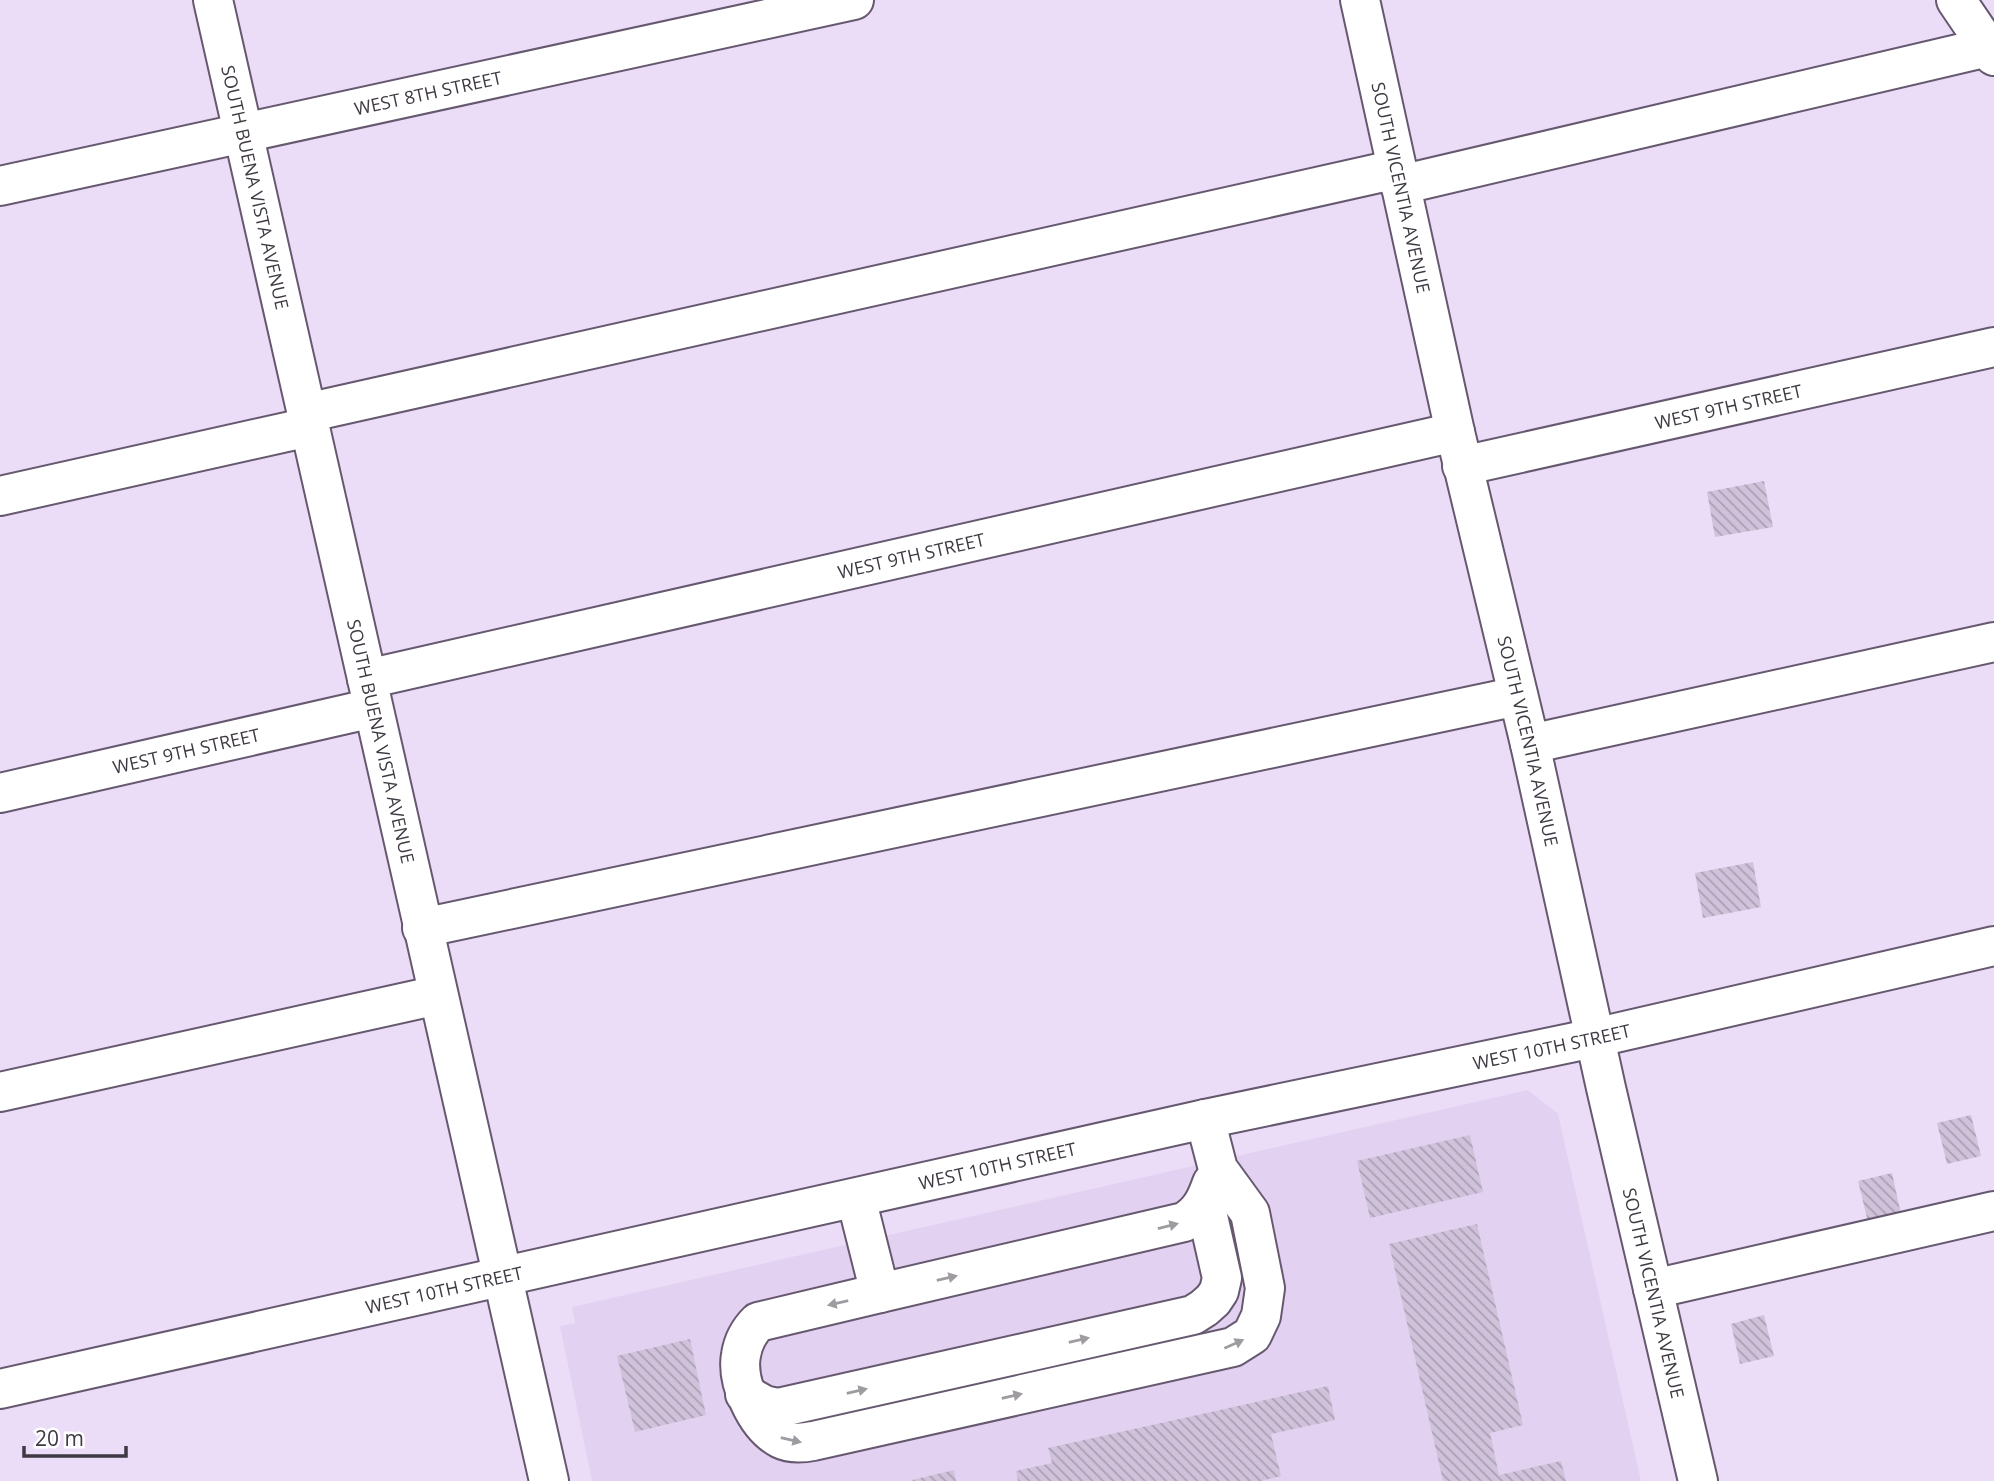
<svg xmlns="http://www.w3.org/2000/svg" width="1994" height="1481" font-family="'Open Sans',sans-serif">
	<style>
		.built { fill: #e3d1f1 }
		.building { fill: url(#building-back-hatch) }
		.lines { fill: none; stroke-linecap: round; stroke-linejoin: round }
		.minor-casing { stroke: #66596f; stroke-width: 42 }
		.minor { stroke: #fff; stroke-width: 38 }
		.oneway { fill: #9f9ca1 }
		.labels { text-anchor: middle; dominant-baseline: central; stroke-width: 5; stroke-linejoin: round; paint-order: stroke }
		.street-label { font-size: 18px; fill: #3f3943; stroke: #fff }
	</style>
	<defs>
		<pattern id="building-back-hatch" width="6" height="6" patternUnits="userSpaceOnUse" patternTransform="scale(1.75)"><rect width="6" height="6" fill="#d0c2db"/><path d="M-1 5l2 2M0 0l6 6M5-1l2 2" fill="none" stroke="#aa9fb3"/></pattern>
	</defs>
	<rect width="100%" height="100%" fill="#ebddf7"/>
	<path class="built" d="M1528,1090L1558,1114L1641,1481H592L560,1326L575,1323L572,1307Z"/>
	<g class="building">
		<path d="M1764,481L1773,527L1715,537L1707,492Z"/>
		<path d="M1753,862L1761,907L1703,918L1695,873Z"/>
		<path d="M1971,1115L1981,1156L1947,1164L1937,1123Z"/>
		<path d="M1470,1135L1483,1192L1370,1218L1357,1161Z"/>
		<path d="M1892,1173L1901,1214L1868,1222L1858,1181Z"/>
		<path d="M1477,1224L1523,1425L1490,1433L1499,1475L1561,1461L1566,1481H1443L1389,1244Z"/>
		<path d="M1764,1315L1774,1356L1740,1364L1731,1324Z"/>
		<path d="M690,1339L706,1415L635,1432L617,1356Z"/>
		<path d="M1328,1386L1335,1420L1271,1434L1281,1476L1261,1481H1018L1016,1471L1052,1463L1048,1448Z"/>
		<path d="M954,1470L956,1481H913L912,1480Z"/>
	</g>
	<g class="lines">
		<defs>
			<g id="minor">
				<path id="s1" d="M213,0L549,1481"/>
				<path id="s2" d="M1360,0L1455,432L1530,744L1606,1088L1698,1481"/>
				<path d="M1956,0L1994,56"/>
				<path d="M1400,185L1988,47"/>
				<path id="s3" d="M0,186L854,0"/>
				<path d="M306,413L1397,169"/>
				<path id="s4" d="M1462,466L1994,347"/>
				<path d="M0,496L309,427"/>
				<path id="s5" d="M367,679L1455,432"/>
				<path d="M1530,744L1994,642"/>
				<path id="s6" d="M0,793L373,708"/>
				<path d="M422,928L1518,696"/>
				<path d="M0,1092L438,995"/>
				<path d="M856,1198L880,1293L758,1322C749,1331 743,1342 741,1355C736,1382 756,1426 781,1439C791,1444 803,1443 813,1441L1233,1347L1252,1335L1261,1316L1265,1288L1250,1213L1218,1169L1205,1119"/>
				<path d="M1653,1289L1994,1211"/>
				<path d="M880,1293L1184,1222C1200,1213 1206,1200 1212,1183"/>
				<path id="s7" d="M0,1389L1205,1119L1594,1038L1994,946"/>
				<path d="M745,1394L764,1405L778,1408L1193,1315L1204,1308L1213,1300L1219,1291L1222,1278L1205,1203"/>
			</g>
		</defs>
		<use href="#minor" class="minor-casing"/>
		<use href="#minor" class="minor"/>
	</g>
	<defs><path id="oneway-solid" d="M-6-.8H1V-3.2L6.5 0L1 3.2V.8H-6Z" transform="scale(1.75)"/></defs>
	<g class="oneway">
		<use href="#oneway-solid" transform="translate(1168 1226) rotate(-14)"/>
		<use href="#oneway-solid" transform="translate(947 1278) rotate(-13)"/>
		<use href="#oneway-solid" transform="translate(838 1303) rotate(167)"/>
		<use href="#oneway-solid" transform="translate(1079 1340) rotate(-13)"/>
		<use href="#oneway-solid" transform="translate(1234 1344) rotate(-24)"/>
		<use href="#oneway-solid" transform="translate(857 1391) rotate(-13)"/>
		<use href="#oneway-solid" transform="translate(1012 1396) rotate(-13)"/>
		<use href="#oneway-solid" transform="translate(791 1440) rotate(13)"/>
	</g>
	<g class="labels">
		<g class="street-label">
			<text stroke="none"><textPath href="#s3" startOffset="438">WEST 8TH STREET</textPath></text>
			<text stroke="none"><textPath href="#s1" startOffset="192">SOUTH BUENA VISTA AVENUE</textPath></text>
			<text stroke="none"><textPath href="#s2" startOffset="192">SOUTH VICENTIA AVENUE</textPath></text>
			<text stroke="none"><textPath href="#s4" startOffset="273">WEST 9TH STREET</textPath></text>
			<text stroke="none"><textPath href="#s5" startOffset="558">WEST 9TH STREET</textPath></text>
			<text stroke="none"><textPath href="#s1" startOffset="760">SOUTH BUENA VISTA AVENUE</textPath></text>
			<text stroke="none"><textPath href="#s2" startOffset="760">SOUTH VICENTIA AVENUE</textPath></text>
			<text stroke="none"><textPath href="#s6" startOffset="191">WEST 9TH STREET</textPath></text>
			<text stroke="none"><textPath href="#s7" startOffset="1589">WEST 10TH STREET</textPath></text>
			<text stroke="none"><textPath href="#s7" startOffset="1022">WEST 10TH STREET</textPath></text>
			<text stroke="none"><textPath href="#s7" startOffset="455">WEST 10TH STREET</textPath></text>
			<text stroke="none"><textPath href="#s2" startOffset="1326">SOUTH VICENTIA AVENUE</textPath></text>
		</g>
	</g>
	<path d="M24 1446v10h102v-10" fill="none" stroke="#3f3943" stroke-width="3.5"/>
	<text x="35" y="1446" font-size="21" fill="#3f3943" stroke="#ffffff" stroke-width="5" paint-order="stroke">20 m</text>
</svg>
